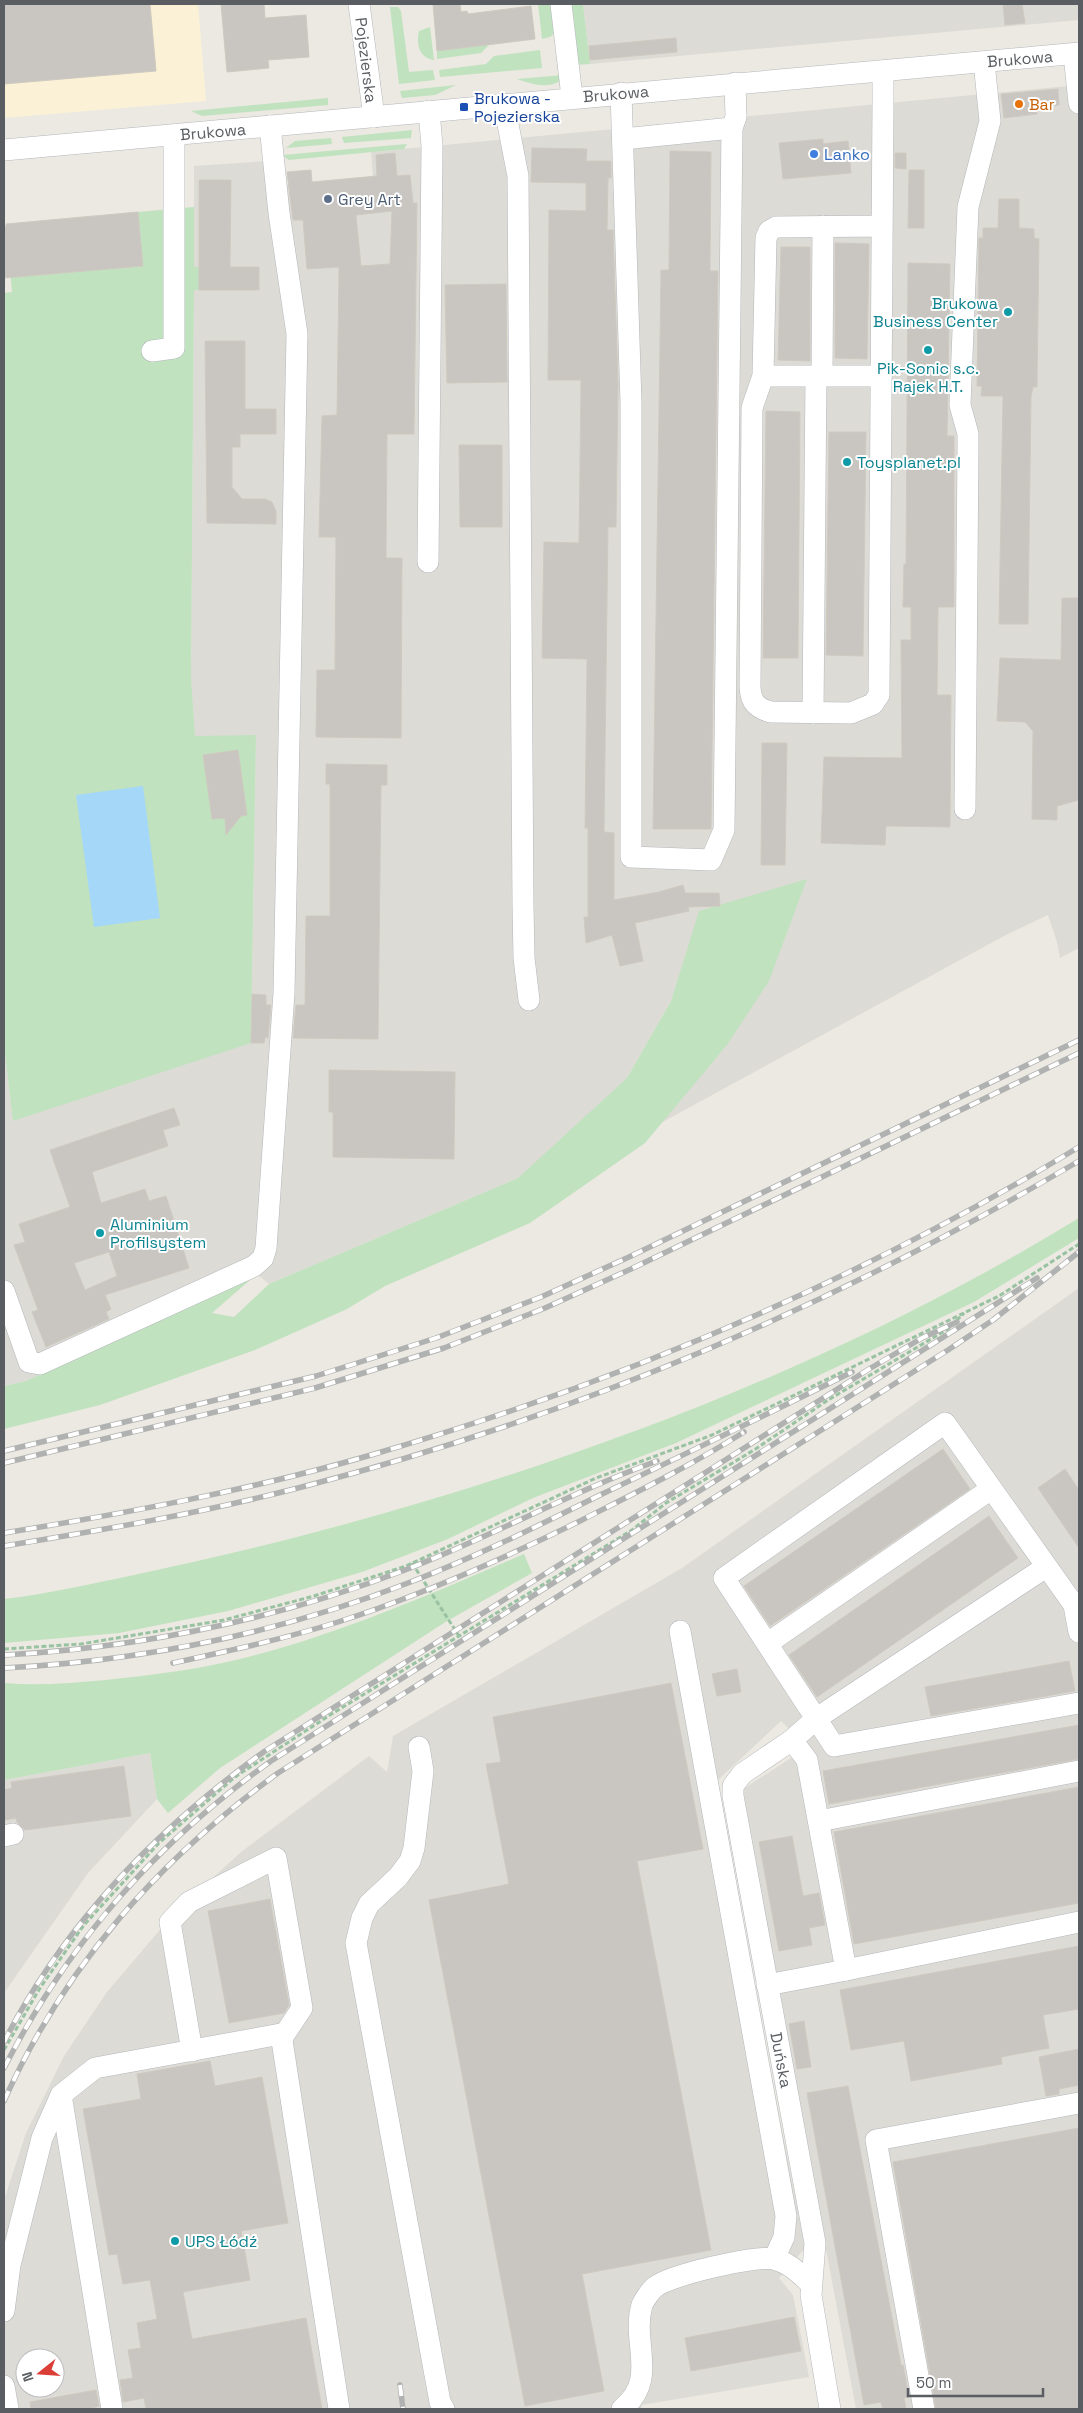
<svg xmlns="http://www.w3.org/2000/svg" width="1083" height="2413" font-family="'Space Grotesk',sans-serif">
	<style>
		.commercial { fill: #fbf1d7 }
		.industrial { fill: #dddbd6; fill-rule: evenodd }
		.green { fill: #c0e2bf }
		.water { fill: #a4d7f8 }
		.building { fill: #c9c5c0; stroke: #cfcac0; fill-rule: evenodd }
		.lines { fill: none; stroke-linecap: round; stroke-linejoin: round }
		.minor-casing { stroke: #b4b7bb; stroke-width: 22 }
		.path { stroke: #99c2a3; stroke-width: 3; stroke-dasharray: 5 2.5; stroke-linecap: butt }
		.minor { stroke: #fff; stroke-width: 21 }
		.rail-casing { stroke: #b0b1b1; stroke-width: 5.5 }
		.rail { stroke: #fff; stroke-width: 4; stroke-dasharray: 11; stroke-linecap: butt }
		.food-dot { fill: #e8710a; stroke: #fff; stroke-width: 2 }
		.transit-dot { fill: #1a4fb4; stroke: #fff; stroke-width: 2 }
		.shop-dot { fill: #3f7fe0; stroke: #fff; stroke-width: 2 }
		.service-dot { fill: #5c6f8a; stroke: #fff; stroke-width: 2 }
		.culture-dot { fill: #0f9aa8; stroke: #fff; stroke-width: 2 }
		.labels { text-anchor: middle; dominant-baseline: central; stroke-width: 4; stroke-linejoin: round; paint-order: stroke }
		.street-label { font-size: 16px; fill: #5a5d61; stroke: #fff }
		.transit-label { font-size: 16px; fill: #164399; stroke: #fff; text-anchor: start }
		.food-label { font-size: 16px; fill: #c56008; stroke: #fff; text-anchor: start }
		.shop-label { font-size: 16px; fill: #366cbe; stroke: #fff; text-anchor: start }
		.service-label { font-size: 16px; fill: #4e5e75; stroke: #fff; text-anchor: start }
		.culture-label { font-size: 16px; fill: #0d838f; stroke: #fff; text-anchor: start }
	</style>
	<rect width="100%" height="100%" fill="#ebe9e1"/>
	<path class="commercial" d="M4,4H198L206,101L4,118Z"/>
	<g class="industrial">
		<path d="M583,4H1079V20L590,64Z"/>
		<path d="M1079,85V948L1060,958L1057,942L1048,915L1004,936L659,1124L727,1045L700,911L671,1001L627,1078L584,1126L518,1178L269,1284L257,1274L26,1381L4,1386V1046L13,1120L251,1042L256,736L195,737L191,676L194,290L199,289V267H194V166L266,161L268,186L373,177L371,152Z"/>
		<path d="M1079,1288V2409H856L740,1791L808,1747L781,1721L718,1780L745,1941L805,2248L779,2278L793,2295L809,2377L641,2405L642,2409H4V2200L26,2133L64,2056L107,1992L175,1912L241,1852L369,1756L387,1772L393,1736L682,1568ZM25,2358H55V2388H25Z"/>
		<path d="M150,1753L157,1799L88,1873L4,1993V1780Z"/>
	</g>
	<g class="green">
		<path d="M538,4H555L556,32L550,37L542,39Z"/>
		<path d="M567,4H583L590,64L574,65Z"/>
		<path d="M398,7L401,11L409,72L433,70L435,80L399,84L390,7Z"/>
		<path d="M430,27L434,60C419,58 416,44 419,31Z"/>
		<path d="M535,39L489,45L481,53L437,59V51Z"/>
		<path d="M540,50L542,68L440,77L439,70L486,64L494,56Z"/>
		<path d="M563,75L560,81C547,89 531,84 517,79Z"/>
		<path d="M456,85L435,95L402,98L400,91Z"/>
		<path d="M328,98V105L202,116L191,111Z"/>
		<path d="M412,130L411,138L344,143L342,137Z"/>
		<path d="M331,138L332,144L286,148L295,141Z"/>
		<path d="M407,144L404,149L289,160L282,155Z"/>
		<path d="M194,207V267H199V290H194L191,676L195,736L256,735L251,1043L13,1121L4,1046V293L12,292L10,270L30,276L143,266L138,212Z"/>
		<path d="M807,879L769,981L727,1045L645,1143L530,1223L385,1286L347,1309L255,1350L100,1405L4,1429V1386L26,1381L258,1273L212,1313L234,1317L269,1284L518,1178L627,1078L671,1001L699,911Z"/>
		<path d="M1079,1218V1238L974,1302L676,1443L533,1498L448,1539L362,1572L228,1611L119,1633L4,1643V1599C47,1594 91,1584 134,1575C189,1563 243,1551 297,1537C567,1467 841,1364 1079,1218Z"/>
		<path d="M524,1554L532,1573L447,1621L220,1768L168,1813L157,1799L150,1753L4,1780V1683C38,1686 71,1683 106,1680C151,1675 196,1670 240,1659C338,1635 431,1594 524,1554Z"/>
	</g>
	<path class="water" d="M143,786L160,918L94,927L76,795Z"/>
	<g class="building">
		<path d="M4,4H150L156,71L4,84Z"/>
		<path d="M221,4H264L265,18L306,15L309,57L268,60L269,68L227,72Z"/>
		<path d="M433,4H460L461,12L467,11L468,14L531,6L535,39L437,51Z"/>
		<path d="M1003,4H1022L1025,23L1005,25Z"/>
		<path d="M676,38L677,52L590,60L589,46Z"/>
		<path d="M1058,89L1059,105L1036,107L1037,114L1004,118L1001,94Z"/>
		<path d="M823,139V144L848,141L851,173L783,179L779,143Z"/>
		<path d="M532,148L587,149L586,161H611V178H608L607,230H613L618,382L616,527H608L604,832L614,833V900L659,892L683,885L685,893H719L720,906L688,907L689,911L635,923L643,961L620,966L612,935L586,943L584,917H588V828H585L587,659L542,658L544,542L579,543L581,380H548L549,210L586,211V183L531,182Z"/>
		<path d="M670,151L711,152L710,271H718L711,829H653L661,270H669Z"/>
		<path d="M395,153L397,176L410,175L413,203H417L414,434H387L386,558H402L401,738L316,737L317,670H335L336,537H319L322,416L337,415L339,267L307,269L303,220H293L287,172L311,170L312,182L377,176L376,155ZM392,211L390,264L361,266L356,215Z"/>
		<path d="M895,153H906V169L895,168Z"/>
		<path d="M909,170H924V228H908Z"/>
		<path d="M199,180H231L230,267H259V290H199Z"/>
		<path d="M999,199H1019V228L1034,229V238L1039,239L1037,387H1033L1031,397L1028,624H999L1003,396H981L982,386H977L979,238H983V228H998Z"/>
		<path d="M138,212L143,266L4,278V227H6V224Z"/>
		<path d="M835,243L869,244L867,359L835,358Z"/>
		<path d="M781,247H810V361L778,360Z"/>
		<path d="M908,263L950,264L947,436H954V607H938L937,695H951L950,827L886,826L885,845L821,843L824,757L902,758L901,640H911V607H903L904,564H906Z"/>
		<path d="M506,284L507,382L447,383L445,285Z"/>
		<path d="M205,341H245V409H276V434H240V447H232V487L242,499H265L272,502L276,511V524L207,523Z"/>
		<path d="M766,411L800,412L798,658H763Z"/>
		<path d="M829,432H866L863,656L826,655Z"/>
		<path d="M459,445H502V527H460Z"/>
		<path d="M1062,598H1079V800L1057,806V820L1032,819L1033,731L1025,722L997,721L1000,658L1061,660Z"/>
		<path d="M762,743H787L785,865H761Z"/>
		<path d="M238,750L247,815L241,816L226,835L225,818L212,819L203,755Z"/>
		<path d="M326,764L387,765V785H381L378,1039L293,1038L296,1005H305L306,916H330V784H326Z"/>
		<path d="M252,994L266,995V1005H271L268,1038L265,1037L264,1043H251Z"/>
		<path d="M329,1070L455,1072L454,1159L333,1157V1112H329Z"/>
		<path d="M174,1108L180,1125L163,1130L168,1146L92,1172L101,1203L145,1189L149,1201L166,1196L189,1268L105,1295L111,1309L106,1312L109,1319L46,1347L32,1312L38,1310L14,1245L25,1242L19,1224L70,1207L50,1150ZM109,1252L117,1276L85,1290L74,1263Z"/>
		<path d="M943,1449L970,1489L770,1626L744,1586Z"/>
		<path d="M1065,1469L1079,1490V1548L1038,1488Z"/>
		<path d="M989,1516L1018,1558L817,1697L789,1655Z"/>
		<path d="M1069,1661L1075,1691L931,1716L925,1687Z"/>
		<path d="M737,1669L741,1692L717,1696L712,1674Z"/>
		<path d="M671,1683L703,1849L637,1861L711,2250L582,2274L604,2391L525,2406L429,1900L509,1884L486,1764L501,1762L493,1717Z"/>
		<path d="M1079,1725V1759L829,1804L823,1771Z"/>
		<path d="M124,1766L131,1816L25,1830L17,1822L16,1818L4,1820V1790L12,1788L11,1782Z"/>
		<path d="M1079,1787V1903L854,1944L834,1832Z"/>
		<path d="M792,1836L803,1896L819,1893L825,1925L809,1928L812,1945L779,1951L759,1842Z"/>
		<path d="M270,1899L289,2005L284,2013L229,2023L208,1911Z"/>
		<path d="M1079,1946V2009L1043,2015L1049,2048L1001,2057L1002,2064L911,2081L904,2041L851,2050L840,1990Z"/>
		<path d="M804,2021L811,2067L797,2069L789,2024Z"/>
		<path d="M1079,2049V2085L1059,2089V2094L1046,2096L1039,2057Z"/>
		<path d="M210,2061L215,2086L262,2077L288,2223L241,2231L250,2280L183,2292L192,2339L306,2318L322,2409H146L144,2398L123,2402L120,2380L133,2378L128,2350L141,2348L137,2323L157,2319L150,2280L123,2284L117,2254L109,2255L83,2109L141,2099L137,2074Z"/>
		<path d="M848,2086L901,2365H903L909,2397L904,2398L906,2409H883L881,2402L864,2405L807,2093Z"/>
		<path d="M1079,2128V2409H936L893,2162Z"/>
		<path d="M794,2317L801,2351L691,2371L685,2338Z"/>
		<path d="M96,2390L99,2406L89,2409H31L30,2402Z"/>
	</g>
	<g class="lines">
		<defs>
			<g id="minor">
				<path d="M359,4L374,117"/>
				<path d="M561,4L572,97"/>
				<path d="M1074,54L1079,103"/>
				<path d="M621,93L631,402V857L711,860L724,830L732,128L736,117L735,83"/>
				<path d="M504,104L518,176L523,905L524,958L529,1000"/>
				<path d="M623,139L732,128"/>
				<path d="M4,150L1079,53"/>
				<path d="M882,226L776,227L769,231L766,238L763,376L752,408L750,687C751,702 756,708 771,712L851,713L873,704L879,695L883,104V71"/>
				<path d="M152,351L174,348V135"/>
				<path d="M763,376H881"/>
				<path d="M822,376L823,226"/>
				<path d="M428,562L432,146L429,111"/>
				<path d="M813,713L816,376"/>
				<path d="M965,809L968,446V434L960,405L968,207L990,121L984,62"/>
				<path d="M4,1291L29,1362L40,1364L254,1266L263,1258L266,1248L284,993L297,334L279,213L270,126"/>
				<path d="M680,1631L786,2216L784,2237L774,2259"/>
				<path d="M1079,1632L1074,1605L945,1423L724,1578L834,1746L1079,1703"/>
				<path d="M768,1643L991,1489"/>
				<path d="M792,1740L807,1760L846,1970L1079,1922"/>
				<path d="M419,1747L423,1771L414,1848L410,1861L398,1877L369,1904L362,1918L356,1943L440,2402L444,2409"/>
				<path d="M819,1821L1079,1771"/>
				<path d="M4,1836L13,1834"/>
				<path d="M767,1985L846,1970"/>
				<path d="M192,2051L170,1922L189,1902L276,1858L302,2008L284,2035L281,2034"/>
				<path d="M61,2095L112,2409"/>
				<path d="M4,2311L10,2265L42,2138L61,2095L95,2068L281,2034L339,2409"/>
				<path d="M4,2386L8,2409"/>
				<path d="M622,2409C659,2379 631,2343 642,2305C644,2300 651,2290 655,2287C670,2275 755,2255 774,2259C790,2263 800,2274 811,2284"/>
				<path d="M830,2409L811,2295L815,2243L733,1796V1786L742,1774L792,1740L817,1718L1046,1567"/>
				<path d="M924,2409L876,2140L1079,2103"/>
			</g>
		</defs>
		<use href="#minor" class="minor-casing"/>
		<g class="path">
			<path d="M412,1563L459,1636"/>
			<path d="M4,1649L81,1644L224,1620L314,1596L406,1566L596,1478L712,1435L999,1296L1079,1244"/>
			<path d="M4,2050L40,1988L84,1925L159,1843L235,1777L330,1715L632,1530L666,1503L754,1450L828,1400L948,1329L964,1313"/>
		</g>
		<use href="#minor" class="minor"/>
		<defs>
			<g id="rail">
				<path d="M4,1451L316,1376L436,1338L541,1297L629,1257L1079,1040"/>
				<path d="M4,1463L315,1388L444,1348L545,1308L631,1269L1079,1053"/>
				<path d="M4,1533C127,1513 251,1490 371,1455C619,1383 858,1281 1079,1147"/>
				<path d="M4,1546C103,1530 201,1513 298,1488C578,1416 831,1307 1079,1161"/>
				<path d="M4,1655C140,1648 277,1619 405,1570C491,1537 571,1492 657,1461"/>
				<path d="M173,1663C228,1651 284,1639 338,1622C422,1595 503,1559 582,1520C637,1492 692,1465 744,1432"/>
				<path d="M4,1668C141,1661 279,1633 408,1583C473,1558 536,1527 598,1496C683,1455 768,1414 852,1372"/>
				<path d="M4,2042C64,1924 159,1827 265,1751L869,1369L922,1338L957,1322"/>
				<path d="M4,2068C69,1942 156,1843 271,1761L1037,1278"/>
				<path d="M4,2101C65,1965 159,1860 278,1773L948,1350L993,1320L1079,1252"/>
				<path d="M400,2385L403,2409"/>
			</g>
		</defs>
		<use href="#rail" class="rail-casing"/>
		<use href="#rail" class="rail"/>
	</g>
	<circle class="food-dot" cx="1019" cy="104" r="5"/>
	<rect class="transit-dot" x="459" y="102" width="10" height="10" rx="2.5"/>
	<circle class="shop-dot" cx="814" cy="154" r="5"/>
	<circle class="service-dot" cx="328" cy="199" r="5"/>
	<g class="culture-dot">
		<circle cx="1008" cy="312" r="5"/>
		<circle cx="928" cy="350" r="5"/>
		<circle cx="847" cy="462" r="5"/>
		<circle cx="100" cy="1233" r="5"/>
		<circle cx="175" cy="2241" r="5"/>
	</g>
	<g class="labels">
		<g class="street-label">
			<text transform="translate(1020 59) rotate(-5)">Brukowa</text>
			<text transform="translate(366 60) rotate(83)">Pojezierska</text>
			<text transform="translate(616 94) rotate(-5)">Brukowa</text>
			<text transform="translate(213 132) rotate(-5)">Brukowa</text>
			<text transform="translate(781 2060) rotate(79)">Duńska</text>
		</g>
		<g class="transit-label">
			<text x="474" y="98">Brukowa -<tspan x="474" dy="18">Pojezierska</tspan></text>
		</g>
		<g class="food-label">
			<text x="1029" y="104">Bar</text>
		</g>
		<g class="shop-label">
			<text x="824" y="154">Lanko</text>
		</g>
		<g class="service-label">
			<text x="338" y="199">Grey Art</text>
		</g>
		<g class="culture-label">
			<text x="998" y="303" text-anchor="end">Brukowa<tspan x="998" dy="18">Business Center</tspan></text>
			<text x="928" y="368" text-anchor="middle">Pik-Sonic s.c.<tspan x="928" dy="18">Rajek H.T.</tspan></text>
			<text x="857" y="462">Toysplanet.pl</text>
			<text x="110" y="1224">Aluminium<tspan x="110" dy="18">Profilsystem</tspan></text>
			<text x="185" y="2241">UPS Łódź</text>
		</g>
	</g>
	<rect width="1083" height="2413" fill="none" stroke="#5a5d61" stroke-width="10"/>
	<g transform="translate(40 2373) rotate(253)"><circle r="24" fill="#ffffff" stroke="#bdbec0"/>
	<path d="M0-4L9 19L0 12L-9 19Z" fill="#db3e37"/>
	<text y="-8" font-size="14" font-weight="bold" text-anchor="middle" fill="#5a5d61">N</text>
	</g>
	<path d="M908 2388v8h135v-8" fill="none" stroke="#5a5d61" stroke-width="2.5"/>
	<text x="916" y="2388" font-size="15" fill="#5a5d61" stroke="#ffffff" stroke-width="4" paint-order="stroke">50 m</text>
</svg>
